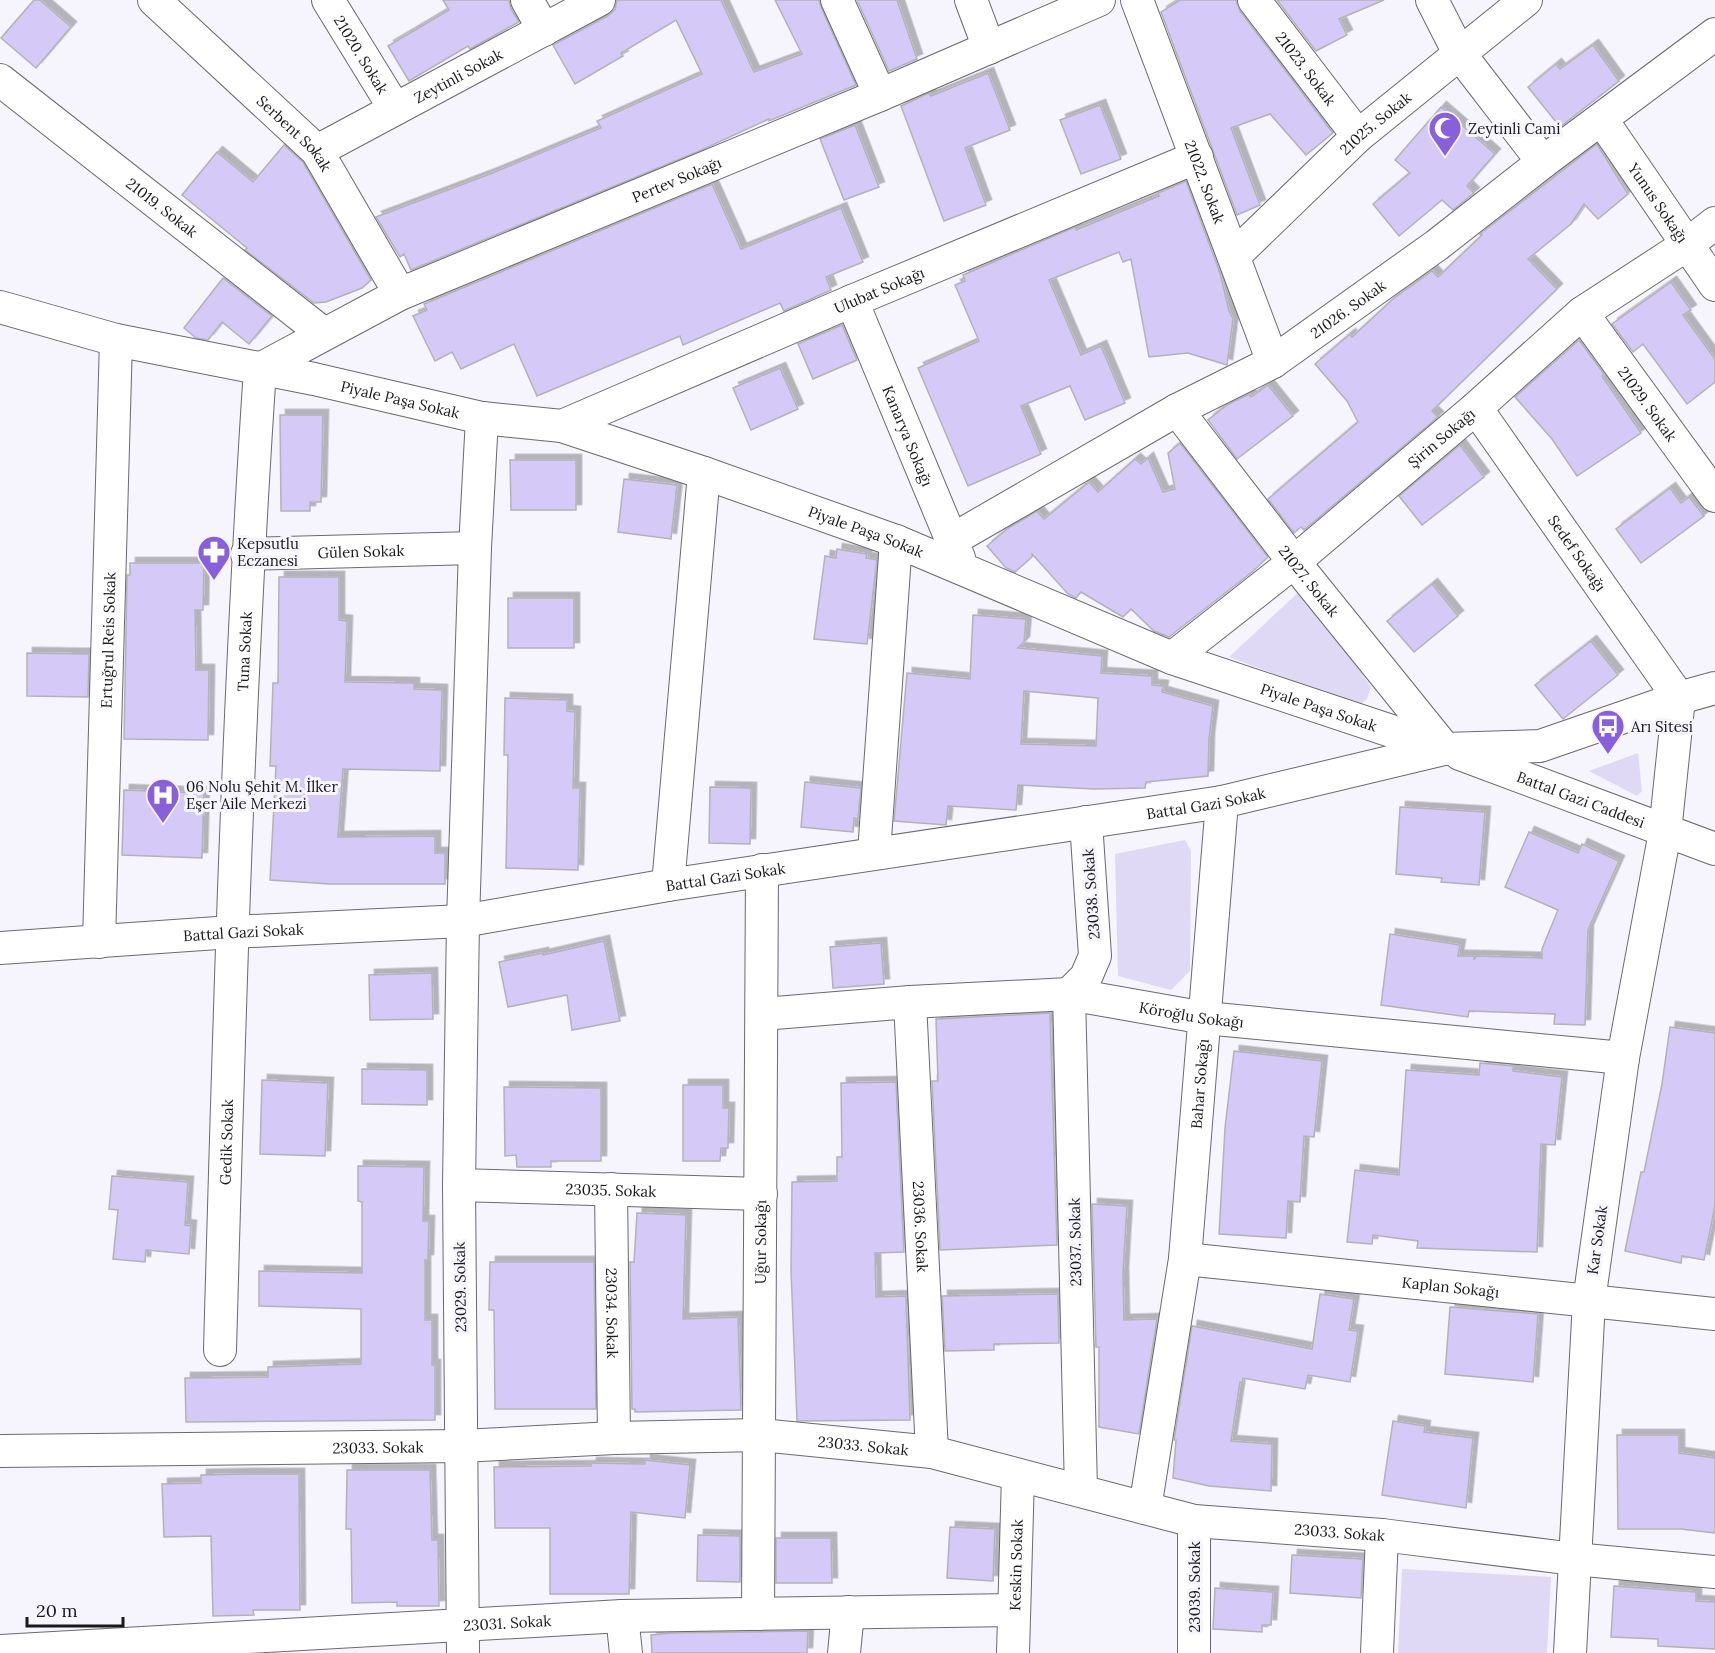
<svg xmlns="http://www.w3.org/2000/svg" width="1715" height="1653" font-family="Lora,serif">
	<style>
		.green { fill: #dfd9f5 }
		.building { fill: #d4c9f7; stroke: #b3b2b9; stroke-width: 1.5; fill-rule: evenodd; filter: url(#shadow) }
		.lines { fill: none; stroke-linecap: round; stroke-linejoin: round }
		.street-casing { stroke: #6a696f; stroke-width: 34 }
		.street { stroke: #fff; stroke-width: 32 }
		.labels { text-anchor: middle; dominant-baseline: central; stroke-width: 6; stroke-linejoin: round; paint-order: stroke }
		.street-label { font-size: 15px; fill: #19181b; stroke: #f6f4fc }
		.poi-label { font-size: 15px; fill: #19181b; stroke: #f6f4fc; text-anchor: start }
	</style>
	<defs>
		<filter id="shadow"><feDropShadow dx="5.5" dy="-5.5" stdDeviation="0" flood-color="#0004"/></filter>
	</defs>
	<rect width="100%" height="100%" fill="#f6f4fc"/>
	<g class="green">
		<path d="M1303,588L1371,687L1367,699L1359,705L1229,657Z"/>
		<path d="M1638,753L1642,791L1637,796L1589,771Z"/>
		<path d="M1185,840L1191,851L1190,971L1171,990L1118,976L1115,854Z"/>
		<path d="M1402,1569L1551,1577L1547,1653H1398Z"/>
	</g>
	<g class="building">
		<path d="M34,0H40L71,27L36,68L1,38Z"/>
		<path d="M443,0H509L511,9L519,22L470,49L468,46L409,81L388,46L449,10Z"/>
		<path d="M617,0H721L754,72L802,54L775,0H819L821,7L856,85L769,121V119L697,152L411,270L404,254L400,257L376,217L490,174L601,128L597,121L702,74L676,20L621,53L623,56L575,84L553,45L608,16L615,9Z"/>
		<path d="M857,0H897L917,59L889,71Z"/>
		<path d="M1180,0H1236L1240,11L1333,133L1306,155L1270,114L1231,128L1260,205L1237,215L1161,12Z"/>
		<path d="M1277,0H1384L1339,19L1347,35L1316,51Z"/>
		<path d="M1593,45L1619,81L1560,127L1528,87L1556,64L1560,69Z"/>
		<path d="M988,73L1010,130L965,148L986,205L944,221L901,106L929,93L931,96Z"/>
		<path d="M1100,105L1121,159L1081,174L1060,120Z"/>
		<path d="M1441,107L1495,154L1467,186L1474,193L1453,210L1442,200L1399,236L1373,204L1410,173L1395,160Z"/>
		<path d="M855,125L879,187L844,200L820,139Z"/>
		<path d="M1597,144L1628,194L1598,219L1584,204L1571,224L1528,259L1557,289L1432,411L1438,417L1304,530L1301,527L1294,533L1268,499L1358,422L1347,401L1315,364L1350,334L1352,337L1393,299L1432,271L1438,277L1482,235L1480,234Z"/>
		<path d="M284,145L303,162L371,280L362,288L326,302L314,303L245,250L247,248L182,195L217,152L253,182Z"/>
		<path d="M1186,181L1220,273L1229,311L1233,319L1227,365L1188,353L1149,357L1131,259L1123,262L1119,252L1049,280L1081,355L1101,346L1125,403L1085,420L1070,386L1021,406L1041,454L968,486L918,368L979,341L955,285L965,281L963,275L1075,227L1076,230L1159,196L1158,193Z"/>
		<path d="M712,184L741,249L841,208L863,262L826,277L831,290L784,311L780,303L683,345L680,336L537,396L514,344L461,369L452,352L435,361L413,316L427,310L424,304Z"/>
		<path d="M223,278L272,316L249,344L222,322L208,340L196,338L184,328Z"/>
		<path d="M1671,282L1691,310L1683,315L1715,359V382L1687,404L1643,344L1633,352L1612,324Z"/>
		<path d="M842,325L857,360L813,379L798,344Z"/>
		<path d="M1579,340L1604,374L1602,376L1641,433L1577,476L1552,439L1515,397Z"/>
		<path d="M780,368L798,409L751,430L733,388Z"/>
		<path d="M1268,385L1293,416L1237,459L1208,420L1227,405L1249,394L1251,397Z"/>
		<path d="M280,415H323L321,502H310V511H281Z"/>
		<path d="M1180,443L1268,557L1252,572L1169,637L1154,631L1131,609L1123,617L1081,592L1076,598L1068,594L1032,554V557L1015,572L1006,568L987,546L1007,529L1037,511L1044,519L1089,482L1098,492L1135,459L1141,464L1148,458L1163,492L1175,489L1168,453Z"/>
		<path d="M1460,445L1484,477L1422,525L1399,496Z"/>
		<path d="M510,460H576V510H511Z"/>
		<path d="M624,479L677,485L671,539L618,532Z"/>
		<path d="M1670,488L1681,503L1689,497L1704,516L1641,563L1616,529Z"/>
		<path d="M837,549L867,554L866,558L877,560L867,644L814,639L825,556L836,558Z"/>
		<path d="M130,563H204L203,610H195L196,670H209L208,740L124,739L127,575H130Z"/>
		<path d="M279,577H339V620L347,621L345,682L414,683V689L442,690L440,771L343,769L338,837L435,836V853H445V884H330L270,880L276,766H270L273,683H278Z"/>
		<path d="M1432,584L1458,616L1414,652L1387,621Z"/>
		<rect x="508" y="598" width="66" height="50"/>
		<path d="M973,615L1026,619L1024,642L1018,648L1102,656L1101,673L1152,676V685L1163,686L1162,692L1213,706L1209,739L1208,776L1146,782L1145,788L1094,789L1018,785L1016,810L948,806L946,825L894,821L907,673L970,679ZM1024,691L1098,698L1096,746L1021,744Z"/>
		<path d="M1591,641L1618,675L1563,719L1535,685Z"/>
		<path d="M27,653L89,654L88,697L27,696Z"/>
		<path d="M505,698L567,700V711L575,712L573,788H580L578,870L506,868L508,755H504Z"/>
		<path d="M805,782L861,788L858,819L854,818L853,832L801,827Z"/>
		<path d="M710,787L751,788L750,844L709,843Z"/>
		<path d="M124,790L204,793L202,858L122,855Z"/>
		<path d="M1400,807L1485,812L1479,885L1441,882L1442,878L1396,874Z"/>
		<path d="M1529,832L1578,853L1582,844L1619,861L1588,930L1585,1025L1554,1024L1555,1014L1469,1011L1468,1017L1381,1005L1390,934L1460,945L1458,956H1474V960L1476,956L1542,958V949L1558,910L1505,887Z"/>
		<path d="M604,941L620,1021L572,1030L567,995L508,1007L499,962L543,953V955Z"/>
		<path d="M881,943L884,984L833,988L830,947Z"/>
		<path d="M432,973L433,1019L370,1020L369,975Z"/>
		<path d="M1050,1013L1057,1245L940,1250L932,1081H938L936,1019Z"/>
		<path d="M1670,1027L1715,1033V1206L1704,1260L1682,1256L1681,1263L1625,1251L1641,1172H1644L1662,1084Z"/>
		<path d="M1234,1051L1322,1061L1314,1137L1304,1136L1300,1202L1288,1201L1286,1238L1219,1234L1225,1128Z"/>
		<path d="M1480,1063L1513,1066V1071L1562,1077L1555,1145L1541,1144L1537,1252L1417,1248L1418,1241L1373,1235L1372,1244L1347,1242L1355,1170L1399,1175L1406,1070L1479,1075Z"/>
		<path d="M362,1069L427,1070V1105L362,1104Z"/>
		<path d="M262,1080L328,1083L325,1156L260,1154Z"/>
		<path d="M896,1082L904,1252L875,1253L876,1297L906,1296L910,1420L797,1421L791,1270L792,1182L837,1181V1157H842L841,1083Z"/>
		<path d="M683,1085H723V1108H729L728,1148H721L720,1161H683Z"/>
		<path d="M504,1087L601,1088V1161H551V1167H517L516,1155L505,1156Z"/>
		<path d="M358,1166L424,1167L423,1221H429L428,1260H425V1320H432V1365H435V1420L186,1422L185,1378L268,1377V1367L361,1364V1309L259,1306V1271L362,1273V1202L358,1201Z"/>
		<path d="M112,1176L188,1182L185,1225L191,1226L189,1254L146,1250L145,1262L113,1259L118,1210L109,1209Z"/>
		<path d="M1092,1204L1127,1206L1123,1273L1124,1320L1157,1319L1139,1434L1099,1427V1347H1096Z"/>
		<path d="M637,1213L686,1215L683,1319L738,1317L741,1410L635,1412V1409H632L630,1262H634Z"/>
		<path d="M490,1262H594L596,1409H495L494,1310H489Z"/>
		<path d="M1058,1294L1059,1343L994,1344V1350L945,1351L942,1296Z"/>
		<path d="M1320,1294L1354,1299L1349,1330L1358,1331L1350,1382L1308,1375L1305,1389L1243,1378L1242,1383L1240,1382L1231,1441L1272,1444L1271,1491L1209,1486L1173,1478L1176,1440H1174L1192,1326L1312,1349Z"/>
		<path d="M1450,1307L1538,1314L1533,1382L1445,1374Z"/>
		<path d="M1393,1421L1425,1426L1424,1432L1473,1438L1466,1508L1382,1495Z"/>
		<path d="M1617,1435H1679V1453L1715,1458V1533L1681,1529H1618Z"/>
		<path d="M645,1460L690,1465L685,1518L631,1512L629,1594H550V1528H495L494,1467L591,1466V1463L645,1464Z"/>
		<path d="M347,1470H430L432,1540H438L439,1606H397V1602L352,1603L351,1529H346Z"/>
		<path d="M246,1474H299L300,1610H253L254,1615L213,1616L211,1536L164,1537L162,1484L201,1483V1475Z"/>
		<path d="M950,1527L995,1529L993,1581L947,1578Z"/>
		<path d="M698,1535L740,1536V1582L697,1581Z"/>
		<path d="M776,1538H831L832,1583H776Z"/>
		<path d="M1292,1555L1363,1559L1361,1598L1290,1593Z"/>
		<path d="M1614,1586L1696,1592V1601L1715,1602V1649L1658,1646V1639L1611,1637Z"/>
		<path d="M1215,1588L1273,1592L1271,1625H1262V1632L1213,1629Z"/>
		<path d="M808,1631L807,1653H652L651,1635L672,1633Z"/>
	</g>
	<g class="lines">
		<defs>
			<g id="street">
				<path id="s1" d="M154,0L317,151L400,294"/>
				<path id="s2" d="M328,0L395,109"/>
				<path d="M527,0L544,30"/>
				<path d="M837,0L880,95"/>
				<path d="M971,0L989,48"/>
				<path id="s3" d="M1137,0L1273,362"/>
				<path id="s4" d="M1254,0L1358,136"/>
				<path d="M1432,0L1459,53L1543,162"/>
				<path id="s5" d="M0,80L324,334"/>
				<path id="s6" d="M1602,120L1715,285"/>
				<path id="s7" d="M317,151L599,0"/>
				<path id="s8" d="M1234,256L1358,136L1526,0"/>
				<path id="s9" d="M852,301L959,558"/>
				<path id="s10" d="M0,307L116,340L314,379L482,418L562,426L704,473L896,541L1172,658L1445,749L1540,746L1679,698L1715,688"/>
				<path id="s11" d="M1582,313L1715,496"/>
				<path id="s12" d="M1476,408L1679,698L1665,832L1623,1058L1589,1301L1570,1653"/>
				<path id="s13" d="M1177,410L1294,562L1445,749"/>
				<path id="s14" d="M562,426L852,301L1197,157"/>
				<path id="s15" d="M952,540L1177,410L1273,362L1437,245L1543,162L1715,34"/>
				<path id="s16" d="M247,554L475,548"/>
				<path id="s17" d="M1172,658L1294,562L1476,408L1582,313L1688,244L1715,223"/>
				<path id="s18" d="M1460,754L1715,849"/>
				<path d="M874,853L896,541"/>
				<path d="M668,885L704,473"/>
				<path id="s19" d="M99,942L116,340"/>
				<path id="s20" d="M0,948L232,932L463,921L668,885L1222,802L1444,749"/>
				<path id="s21" d="M910,1002L932,1452"/>
				<path id="s22" d="M762,1014L910,1002L1069,994L1205,1018L1623,1058"/>
				<path id="s23" d="M459,1185L761,1194"/>
				<path id="s24" d="M611,1189L614,1438"/>
				<path id="s25" d="M1185,1259L1715,1314"/>
				<path id="s26" d="M220,1350C229,1023 238,696 260,369L400,294L880,95L1099,0"/>
				<path id="s27" d="M0,1451L462,1446L614,1438L760,1435L932,1452L1194,1521L1382,1535L1574,1559L1715,1572"/>
				<path d="M1081,1490L1069,994L1086,977L1095,956L1086,822"/>
				<path id="s28" d="M1145,1508L1185,1259L1222,802"/>
				<path d="M1194,1521V1653"/>
				<path id="s29" d="M758,1614L762,870"/>
				<path d="M622,1616L626,1653"/>
				<path id="s30" d="M0,1651L622,1616L1014,1610"/>
				<path d="M463,1653L459,1185L463,921L475,548L482,418"/>
				<path d="M844,1653L848,1612"/>
				<path id="s31" d="M1013,1653L1018,1475"/>
				<path d="M1377,1653L1382,1535"/>
			</g>
		</defs>
		<use href="#street" class="street-casing"/>
		<use href="#street" class="street"/>
	</g>
	<defs>
		<symbol id="mosque-pin" viewBox="-11 -11 22 30"><path d="M0 17L-7.5 6A9.5 9.5 0 1 1 7.5 6Z" fill="#8960db" stroke="#f6f4fc"/><path d="M3.5-4.9A6 6 0 1 0 3.5 4.9A5 5 0 1 1 3.5-4.9Z" fill="#fff"/></symbol>
		<symbol id="pharmacy-pin" viewBox="-11 -11 22 30"><path d="M0 17L-7.5 6A9.5 9.5 0 1 1 7.5 6Z" fill="#8960db" stroke="#f6f4fc"/><path d="M-2-6h4v4h4v4h-4v4h-4v-4h-4v-4h4Z" fill="#fff"/></symbol>
		<symbol id="bus-pin" viewBox="-11 -11 22 30"><path d="M0 17L-7.5 6A9.5 9.5 0 1 1 7.5 6Z" fill="#8960db" stroke="#f6f4fc"/><path d="M-5-6H5V4H4V6H2V4H-2V6H-4V4H-5ZM-3.5-4V0h7V-4ZM-3.5 1.2v1.5H-2V1.2ZM2 1.2v1.5H3.5V1.2Z" fill="#fff"/></symbol>
		<symbol id="hospital-pin" viewBox="-11 -11 22 30"><path d="M0 17L-7.5 6A9.5 9.5 0 1 1 7.5 6Z" fill="#8960db" stroke="#f6f4fc"/><path d="M-5-5h3v3.5h4V-5h3V5h-3V1.5h-4V5h-3Z" fill="#fff"/></symbol>
	</defs>
	<g fill-rule="evenodd">
		<use href="#mosque-pin" x="1426" y="109" width="38" height="52"/>
		<use href="#pharmacy-pin" x="195" y="533" width="38" height="52"/>
		<use href="#bus-pin" x="1589" y="707" width="38" height="52"/>
		<use href="#hospital-pin" x="144" y="776" width="38" height="52"/>
	</g>
	<g class="labels">
		<g class="street-label">
			<text stroke="none"><textPath href="#s2" startOffset="64">21020. Sokak</textPath></text>
			<text stroke="none"><textPath href="#s4" startOffset="86">21023. Sokak</textPath></text>
			<text stroke="none"><textPath href="#s7" startOffset="160">Zeytinli Sokak</textPath></text>
			<text stroke="none"><textPath href="#s8" startOffset="194">21025. Sokak</textPath></text>
			<text stroke="none"><textPath href="#s1" startOffset="194">Serbent Sokak</textPath></text>
			<text stroke="none"><textPath href="#s26" startOffset="1440">Pertev Sokağı</textPath></text>
			<text stroke="none"><textPath href="#s3" startOffset="194">21022. Sokak</textPath></text>
			<text stroke="none"><textPath href="#s6" startOffset="100">Yunus Sokağı</textPath></text>
			<text stroke="none"><textPath href="#s5" startOffset="206">21019. Sokak</textPath></text>
			<text stroke="none"><textPath href="#s14" startOffset="345">Ulubat Sokağı</textPath></text>
			<text stroke="none"><textPath href="#s15" startOffset="459">21026. Sokak</textPath></text>
			<text stroke="none"><textPath href="#s10" startOffset="411">Piyale Paşa Sokak</textPath></text>
			<text stroke="none"><textPath href="#s11" startOffset="112">21029. Sokak</textPath></text>
			<text stroke="none"><textPath href="#s9" startOffset="146">Kanarya Sokağı</textPath></text>
			<text stroke="none"><textPath href="#s17" startOffset="348">Şirin Sokağı</textPath></text>
			<text stroke="none"><textPath href="#s10" startOffset="897">Piyale Paşa Sokak</textPath></text>
			<text stroke="none"><textPath href="#s16" startOffset="114">Gülen Sokak</textPath></text>
			<text stroke="none"><textPath href="#s12" startOffset="177">Sedef Sokağı</textPath></text>
			<text stroke="none"><textPath href="#s13" startOffset="216">21027. Sokak</textPath></text>
			<text stroke="none"><textPath href="#s19" startOffset="302">Ertuğrul Reis Sokak</textPath></text>
			<text stroke="none"><textPath href="#s26" startOffset="699">Tuna Sokak</textPath></text>
			<text stroke="none"><textPath href="#s10" startOffset="1383">Piyale Paşa Sokak</textPath></text>
			<text stroke="none"><textPath href="#s18" startOffset="129">Battal Gazi Caddesi</textPath></text>
			<text stroke="none"><textPath href="#s20" startOffset="1216">Battal Gazi Sokak</textPath></text>
			<text stroke="none"><textPath href="#s20" startOffset="730">Battal Gazi Sokak</textPath></text>
			<text transform="translate(1091 894) rotate(-94)">23038. Sokak</text>
			<text stroke="none"><textPath href="#s20" startOffset="244">Battal Gazi Sokak</textPath></text>
			<text stroke="none"><textPath href="#s22" startOffset="432">Köroğlu Sokağı</textPath></text>
			<text stroke="none"><textPath href="#s28" startOffset="428">Bahar Sokağı</textPath></text>
			<text stroke="none"><textPath href="#s26" startOffset="208">Gedik Sokak</textPath></text>
			<text stroke="none"><textPath href="#s23" startOffset="152">23035. Sokak</textPath></text>
			<text stroke="none"><textPath href="#s21" startOffset="225">23036. Sokak</textPath></text>
			<text transform="translate(1597 1240) rotate(-82)">Kar Sokak</text>
			<text stroke="none"><textPath href="#s29" startOffset="372">Uğur Sokağı</textPath></text>
			<text transform="translate(1075 1242) rotate(-91)">23037. Sokak</text>
			<text stroke="none"><textPath href="#s25" startOffset="267">Kaplan Sokağı</textPath></text>
			<text transform="translate(460 1287) rotate(-91)">23029. Sokak</text>
			<text stroke="none"><textPath href="#s24" startOffset="124">23034. Sokak</textPath></text>
			<text stroke="none"><textPath href="#s27" startOffset="864">23033. Sokak</textPath></text>
			<text stroke="none"><textPath href="#s27" startOffset="378">23033. Sokak</textPath></text>
			<text stroke="none"><textPath href="#s27" startOffset="1350">23033. Sokak</textPath></text>
			<text stroke="none"><textPath href="#s31" startOffset="88">Keskin Sokak</textPath></text>
			<text transform="translate(1194 1587) rotate(-90)">23039. Sokak</text>
			<text stroke="none"><textPath href="#s30" startOffset="508">23031. Sokak</textPath></text>
		</g>
		<g class="poi-label">
			<text x="1468" y="128">Zeytinli Cami</text>
			<text x="237" y="543">Kepsutlu<tspan x="237" dy="17">Eczanesi</tspan></text>
			<text x="1631" y="726">Arı Sitesi</text>
			<text x="186" y="786">06 Nolu Şehit M. İlker<tspan x="186" dy="17">Eşer Aile Merkezi</tspan></text>
		</g>
	</g>
	<path d="M27 1617v9h96v-9" fill="none" stroke="#19181b" stroke-width="3"/>
	<text x="36" y="1617" font-size="18" fill="#19181b" stroke="#f6f4fc" stroke-width="4.5" paint-order="stroke">20 m</text>
</svg>
